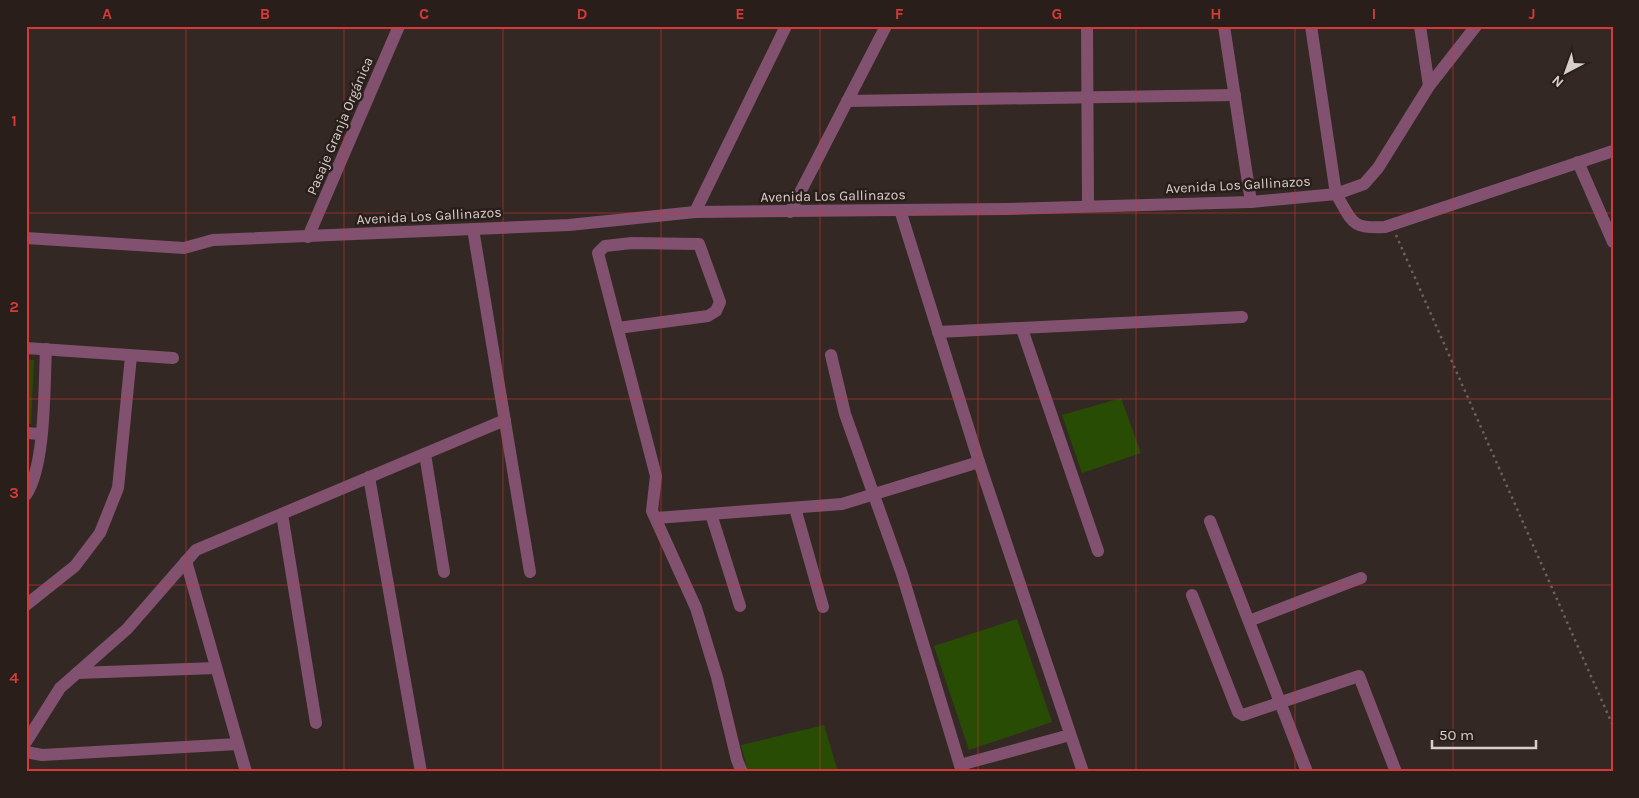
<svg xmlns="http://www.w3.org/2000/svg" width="1639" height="798" font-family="Karla,sans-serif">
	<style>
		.green { fill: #294c04 }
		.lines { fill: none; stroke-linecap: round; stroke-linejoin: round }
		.path { stroke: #6a605c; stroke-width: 2.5; stroke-dasharray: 2.5 4; stroke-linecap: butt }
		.minor { stroke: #82516f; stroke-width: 12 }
		.grid { fill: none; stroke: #d63938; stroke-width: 1; stroke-opacity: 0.55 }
		.labels { text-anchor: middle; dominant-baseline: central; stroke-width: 5; stroke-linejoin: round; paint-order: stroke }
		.street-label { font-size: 14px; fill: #d7cfcc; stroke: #291e1a }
		.neatline { fill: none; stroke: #d63938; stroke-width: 2 }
		.grid-label { font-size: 16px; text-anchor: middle; font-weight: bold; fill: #d63938 }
	</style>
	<rect width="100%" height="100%" fill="#332823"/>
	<g class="green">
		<path d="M26,359L34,360L31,424L26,423Z"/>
		<path d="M1121,398L1141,453L1082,473L1062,415Z"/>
		<path d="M1017,619L1052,722L969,750L934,646Z"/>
		<path d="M824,725L838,772H748L741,745Z"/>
	</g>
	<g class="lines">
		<path class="path" d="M1396,235L1613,726"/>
		<g class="minor">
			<path d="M1087,26L1088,206"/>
			<path d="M1224,26L1251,202"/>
			<path d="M1311,26L1336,194L1364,184L1378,168L1429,86L1476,26"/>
			<path d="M1420,26L1429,86"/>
			<path d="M847,101L1235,95"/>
			<path d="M1578,162L1613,242"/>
			<path d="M900,210L979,462L1083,772"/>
			<path d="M695,212L786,26"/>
			<path d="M790,212L886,26"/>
			<path d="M473,229L530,572"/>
			<path d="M308,237L399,26"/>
			<path d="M26,238L184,248L213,240L569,225L695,212L1006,209L1251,202L1336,194C1353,222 1350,229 1385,227L1613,151"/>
			<path d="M618,328L708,316L716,311L720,302L699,244L632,243L605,246L598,253L656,476L652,511L696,608L717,677L737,760L742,772"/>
			<path d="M1022,329L1098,551"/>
			<path d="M938,332L1242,317"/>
			<path d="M26,348L173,358"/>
			<path d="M831,355L845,414L902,574L962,772"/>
			<path d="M26,433L41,434"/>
			<path d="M425,454L444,572"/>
			<path d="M369,477L421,772"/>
			<path d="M26,495C46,465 44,386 46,349"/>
			<path d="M795,508L823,607"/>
			<path d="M282,514L316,723"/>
			<path d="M711,514L740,606"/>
			<path d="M656,518L842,504L979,462"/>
			<path d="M1210,521L1307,772"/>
			<path d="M186,561L246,772"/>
			<path d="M1192,595L1238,712L1243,715L1359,676L1396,772"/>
			<path d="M26,605L75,566L100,533L118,488L131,356"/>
			<path d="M1249,621L1361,578"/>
			<path d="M77,673L216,668"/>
			<path d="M26,742L60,688L127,629L196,550L505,420"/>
			<path d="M26,752L42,755L238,744"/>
			<path d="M960,765L1070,735"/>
		</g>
	</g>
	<path class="grid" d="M186,26V772M344,26V772M503,26V772M661,26V772M820,26V772M978,26V772M1136,26V772M1295,26V772M1453,26V772M26,213H1613M26,399H1613M26,585H1613"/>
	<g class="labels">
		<g class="street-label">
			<text transform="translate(340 126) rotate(-67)">Pasaje Granja Orgánica</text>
			<text transform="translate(1238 185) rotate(-3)">Avenida Los Gallinazos</text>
			<text transform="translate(833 196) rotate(-1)">Avenida Los Gallinazos</text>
			<text transform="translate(429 216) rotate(-3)">Avenida Los Gallinazos</text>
		</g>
	</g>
	<rect width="1639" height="798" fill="none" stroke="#291e1a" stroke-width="55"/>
	<g transform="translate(1566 72) rotate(221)" stroke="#291e1a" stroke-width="4" paint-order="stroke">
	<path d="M0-4L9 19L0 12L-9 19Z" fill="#d7cfcc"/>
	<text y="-8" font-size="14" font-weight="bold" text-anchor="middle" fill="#d7cfcc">N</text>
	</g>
	<path d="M1432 740v8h104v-8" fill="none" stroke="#d7cfcc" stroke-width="2.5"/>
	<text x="1439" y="740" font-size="15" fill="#d7cfcc" stroke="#291e1a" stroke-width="4" paint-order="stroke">50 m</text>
	<rect x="28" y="28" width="1584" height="742" class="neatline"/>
	<g class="grid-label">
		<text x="107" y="19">A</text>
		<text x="265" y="19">B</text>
		<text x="424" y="19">C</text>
		<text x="582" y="19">D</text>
		<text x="740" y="19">E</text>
		<text x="899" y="19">F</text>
		<text x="1057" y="19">G</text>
		<text x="1216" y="19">H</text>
		<text x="1374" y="19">I</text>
		<text x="1532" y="19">J</text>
		<text x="14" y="126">1</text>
		<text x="14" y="312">2</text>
		<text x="14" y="498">3</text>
		<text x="14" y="683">4</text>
	</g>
</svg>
